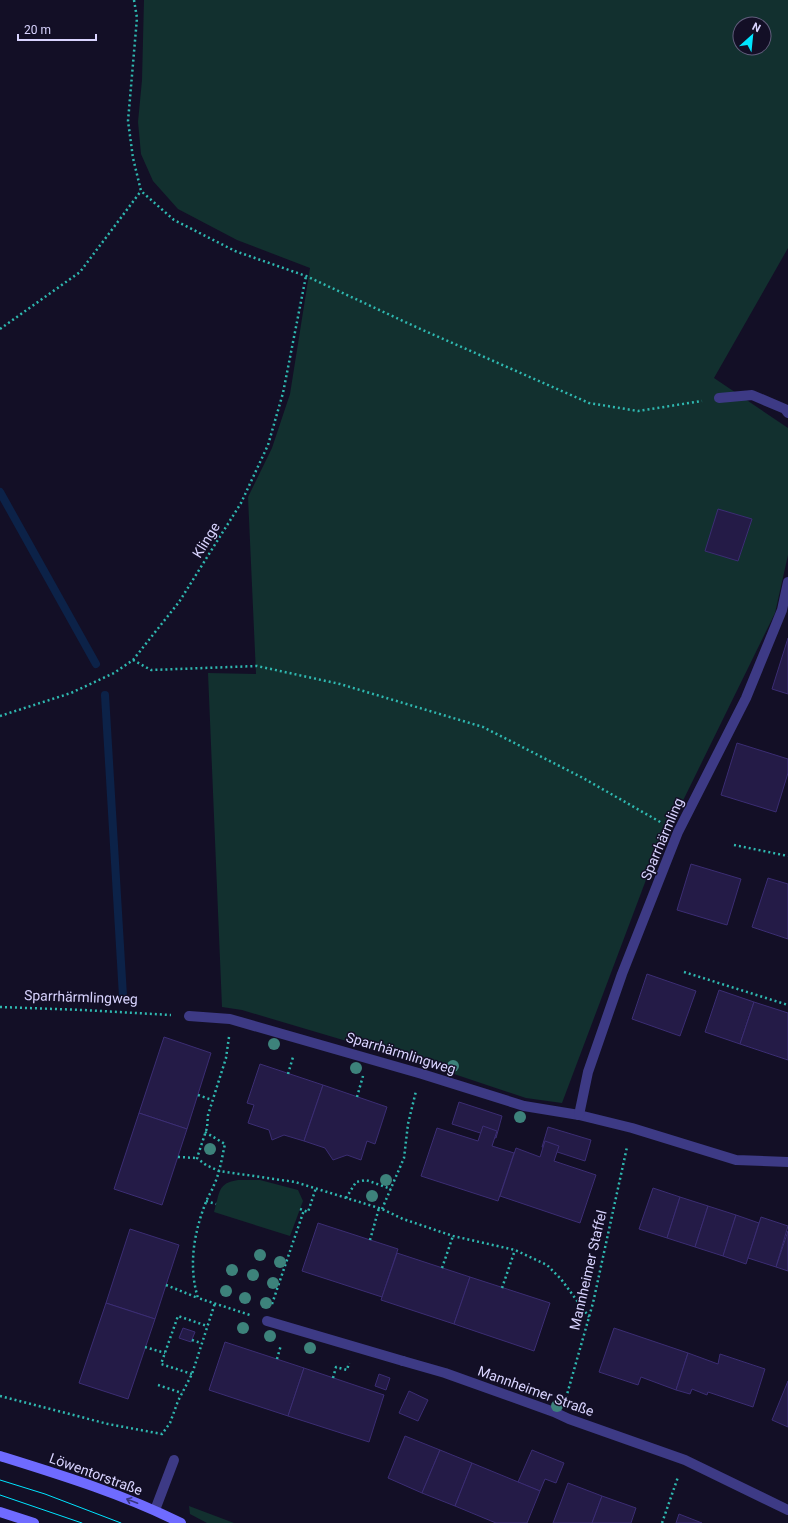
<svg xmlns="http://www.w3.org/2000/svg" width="788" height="1523" font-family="Roboto,sans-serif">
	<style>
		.green { fill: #12302f; fill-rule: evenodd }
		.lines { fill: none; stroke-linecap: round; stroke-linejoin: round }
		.stream { stroke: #0c2248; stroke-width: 8 }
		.building { fill: #241b47; stroke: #3b2d73 }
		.path { stroke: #2fb8b0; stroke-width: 2.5; stroke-dasharray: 2 3; stroke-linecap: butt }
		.service { stroke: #3d3a85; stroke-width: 10 }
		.minor { stroke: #3d3a85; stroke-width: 10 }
		.secondary { stroke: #6f6bff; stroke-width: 10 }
		.tram { stroke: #00e5ff; stroke-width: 1 }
		.tree { fill: #3d827b }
		.oneway { stroke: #38347d }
		.labels { text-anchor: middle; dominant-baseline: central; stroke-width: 3; stroke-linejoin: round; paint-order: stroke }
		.street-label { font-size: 14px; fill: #d9d4ff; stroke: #130f26 }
	</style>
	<rect width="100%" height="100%" fill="#130f26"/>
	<g class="green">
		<path d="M144,0H788V248L714,378L788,428V555L775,613L673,821L661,840L562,1103L526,1098L424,1064L242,1010L222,1007L208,673L256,674L248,497L272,448L290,394L310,268L237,240L178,209L153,181L141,154L138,122L142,80ZM740,24H764V48H740Z"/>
		<path d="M238,1180H260L298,1190L303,1201L290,1236L214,1212C220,1193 217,1183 238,1180Z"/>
		<path d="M189,1506L234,1523H207L190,1514Z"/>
	</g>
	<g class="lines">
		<g class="stream">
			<path d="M0,492L96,664"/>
			<path d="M105,695L123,996"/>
		</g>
	</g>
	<g class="building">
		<path d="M718,509L752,519L738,561L705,551Z"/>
		<path d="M788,638V694L772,689Z"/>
		<path d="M737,743L788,759V773L776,812L721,795Z"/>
		<path d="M691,864L741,879L727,925L677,910Z"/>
		<path d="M768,878L788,884V939L752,927Z"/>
		<path d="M647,974L696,991L680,1036L632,1019Z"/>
		<path d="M719,990L754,1002L740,1044L705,1032Z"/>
		<path d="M754,1002L788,1013V1060L740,1044Z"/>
		<path d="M164,1037L211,1053L187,1129L139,1113Z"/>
		<path d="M260,1064L323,1085L304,1141L284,1135L272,1140L269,1130L248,1123L254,1105L247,1103Z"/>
		<path d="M323,1085L387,1107L375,1144L367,1141L361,1160L347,1155L333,1160L325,1148L304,1141Z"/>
		<path d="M459,1102L502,1116L496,1138L452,1124Z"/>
		<path d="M139,1113L187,1129L162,1205L114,1189Z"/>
		<path d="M483,1126L497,1131L492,1146L514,1153L498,1201L421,1176L437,1128L478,1141Z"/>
		<path d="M548,1127L591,1140L585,1161L542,1147Z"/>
		<path d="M545,1141L559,1146L554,1161L596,1175L580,1223L500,1196L516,1148L540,1157Z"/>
		<path d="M653,1188L680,1197L667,1238L639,1229Z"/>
		<path d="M680,1197L708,1206L695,1247L667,1238Z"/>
		<path d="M708,1206L736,1215L723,1256L695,1247Z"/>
		<path d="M736,1215L759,1223L746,1264L723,1256Z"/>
		<path d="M761,1217L788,1226L776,1267L748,1258Z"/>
		<path d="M318,1223L398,1249L382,1297L302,1271Z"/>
		<path d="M130,1229L179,1245L155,1319L106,1303Z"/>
		<path d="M788,1231V1271L776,1267Z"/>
		<path d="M397,1253L470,1277L454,1324L381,1300Z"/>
		<path d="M470,1277L550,1303L534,1351L454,1324Z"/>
		<path d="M106,1303L155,1319L128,1399L79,1383Z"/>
		<path d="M183,1328L195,1332L191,1342L179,1338Z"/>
		<path d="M614,1328L688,1353L676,1390L641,1377L638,1385L599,1372Z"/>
		<path d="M225,1342L304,1368L288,1416L209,1390Z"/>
		<path d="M688,1353L718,1364L720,1354L765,1369L753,1407L708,1392L707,1395L692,1389L690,1394L676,1390Z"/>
		<path d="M304,1368L384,1395L369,1442L288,1416Z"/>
		<path d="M379,1374L390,1378L386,1390L375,1386Z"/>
		<path d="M788,1381V1427L772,1420Z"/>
		<path d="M409,1391L428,1400L418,1421L399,1413Z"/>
		<path d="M405,1436L440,1450L422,1493L388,1478Z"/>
		<path d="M440,1450L472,1463L455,1506L422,1493Z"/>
		<path d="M532,1450L564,1463L556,1483L545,1479L540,1491L518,1482Z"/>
		<path d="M472,1463L540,1491L527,1523H496L455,1506Z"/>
		<path d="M568,1483L602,1496L592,1523H553Z"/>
		<path d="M602,1496L636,1508L631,1523H592Z"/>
		<path d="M679,1514L702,1523H676Z"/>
	</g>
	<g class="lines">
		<g class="path">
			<path d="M134,0L137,18L128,121L133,158L141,191L174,220L235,251L306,276L416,327L589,403L638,411L702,401"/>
			<path d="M0,329L80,272L141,191"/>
			<path d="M133,660L151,670L257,666L340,684L483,727L583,778L662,823"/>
			<path d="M0,716L71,693L114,673L133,660L179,602L241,503L268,445L283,393L306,276"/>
			<path d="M734,845L788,856"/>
			<path d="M684,972L788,1005"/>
			<path d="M0,1007L83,1010L171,1015"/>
			<path d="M229,1037L226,1058L208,1115L207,1128L197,1158L206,1165L219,1171L295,1182L382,1209L403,1219L453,1236L515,1250L547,1265L561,1279L589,1317"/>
			<path d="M288,1074L293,1057"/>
			<path d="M198,1095L212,1100"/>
			<path d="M357,1097L363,1076"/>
			<path d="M205,1132L225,1144C222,1157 220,1172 214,1185C212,1191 208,1196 206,1202C194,1232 188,1266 198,1298L250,1315"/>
			<path d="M178,1157L197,1158"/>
			<path d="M346,1198L356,1182L366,1180L391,1189"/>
			<path d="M206,1201L216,1204"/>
			<path d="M300,1209L308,1212L316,1188"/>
			<path d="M382,1209L404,1158L408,1124L416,1091"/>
			<path d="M370,1240L379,1208"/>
			<path d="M442,1268L453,1236"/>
			<path d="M166,1285L198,1298"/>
			<path d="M502,1288L515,1250"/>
			<path d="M272,1304L304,1210"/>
			<path d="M192,1340L201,1343"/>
			<path d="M145,1347L165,1353"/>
			<path d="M277,1359L281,1345"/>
			<path d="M192,1374L161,1364L178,1316L207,1326"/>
			<path d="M333,1378L336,1367L347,1370L349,1363"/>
			<path d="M158,1385L182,1393"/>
			<path d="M0,1396L108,1424L162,1434L170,1423L178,1401L192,1374L215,1303"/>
			<path d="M566,1398L593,1303L627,1147"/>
			<path d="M662,1523L678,1477"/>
		</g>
		<g class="service">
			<path d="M267,1321L403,1361"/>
			<path d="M155,1510L174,1460"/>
		</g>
		<g class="minor">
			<path d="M719,398L752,395L785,409L788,413"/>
			<path d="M189,1016L230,1019L422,1074L524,1106L579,1115L632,1128L736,1160L788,1162"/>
			<path d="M579,1115L588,1072L622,974L678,832L746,698L782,610L788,582"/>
			<path d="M403,1361L445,1373L554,1412L569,1419L685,1460L788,1510"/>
		</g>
		<g class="secondary">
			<path d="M0,1456C61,1475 123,1494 181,1523"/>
			<path d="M0,1512L34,1523"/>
		</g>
		<g class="tram">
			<path d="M0,1480L45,1494L121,1523"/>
			<path d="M0,1495L82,1523"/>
		</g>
	</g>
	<g class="tree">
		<circle cx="274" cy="1044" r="6"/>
		<circle cx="453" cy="1066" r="6"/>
		<circle cx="356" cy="1068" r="6"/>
		<circle cx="520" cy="1117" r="6"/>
		<circle cx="210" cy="1149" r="6"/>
		<circle cx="386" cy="1180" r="6"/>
		<circle cx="372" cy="1196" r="6"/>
		<circle cx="260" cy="1255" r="6"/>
		<circle cx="280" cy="1262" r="6"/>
		<circle cx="232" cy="1270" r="6"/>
		<circle cx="253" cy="1275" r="6"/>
		<circle cx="273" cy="1283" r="6"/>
		<circle cx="226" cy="1291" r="6"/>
		<circle cx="245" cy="1298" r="6"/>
		<circle cx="266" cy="1303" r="6"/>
		<circle cx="243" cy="1328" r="6"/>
		<circle cx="270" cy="1336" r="6"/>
		<circle cx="310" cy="1348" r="6"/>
		<circle cx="557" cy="1406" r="6"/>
	</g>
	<defs><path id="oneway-shaft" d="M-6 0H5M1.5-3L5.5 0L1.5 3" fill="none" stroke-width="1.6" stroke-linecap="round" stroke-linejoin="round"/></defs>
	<use class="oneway" href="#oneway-shaft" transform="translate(132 1501) rotate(-159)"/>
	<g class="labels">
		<g class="street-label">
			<text transform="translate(206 540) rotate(-58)">Klinge</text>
			<text transform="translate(662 839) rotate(-67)">Sparrhärmling</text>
			<text transform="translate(81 997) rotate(2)">Sparrhärmlingweg</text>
			<text transform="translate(401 1053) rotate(17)">Sparrhärmlingweg</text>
			<text transform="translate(588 1270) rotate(-77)">Mannheimer Staffel</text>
			<text transform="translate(536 1391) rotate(20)">Mannheimer Straße</text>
			<text transform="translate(96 1474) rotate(20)">Löwentorstraße</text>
		</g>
	</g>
	<g transform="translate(752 36) rotate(27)"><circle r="19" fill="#130f26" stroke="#625e7d"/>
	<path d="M0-3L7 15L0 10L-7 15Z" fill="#00e5ff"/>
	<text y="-6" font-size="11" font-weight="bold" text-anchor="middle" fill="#d9d4ff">N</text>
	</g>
	<path d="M18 34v6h78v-6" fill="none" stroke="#d9d4ff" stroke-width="2"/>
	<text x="24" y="34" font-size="12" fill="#d9d4ff" stroke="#130f26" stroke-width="3" paint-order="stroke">20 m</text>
</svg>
